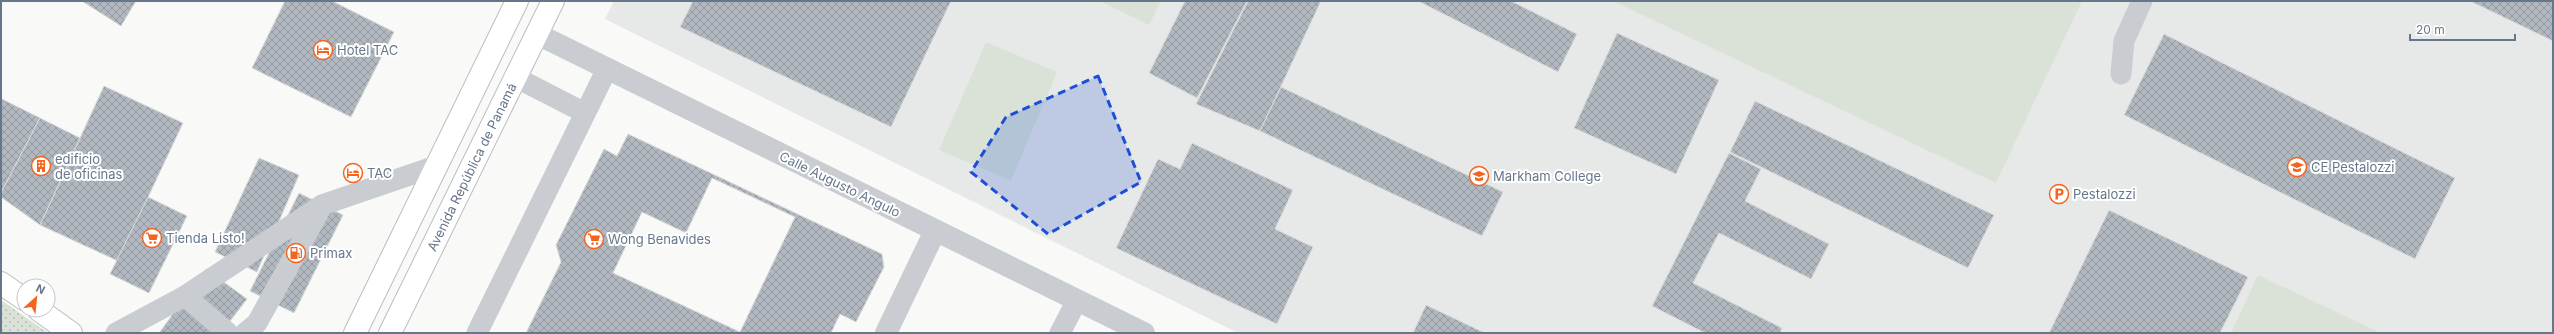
<svg xmlns="http://www.w3.org/2000/svg" width="2554" height="334" font-family="Inter,sans-serif">
	<style>
		.built { fill: #e7e9e8 }
		.grass { fill: url(#grass-dots) }
		.park { fill: #dae2d8 }
		.building { fill: url(#building-cross-hatch); stroke: #dbdbd9; fill-rule: evenodd }
		.lines { fill: none; stroke-linecap: round; stroke-linejoin: round }
		.primary-casing { stroke: #babec2; stroke-width: 24 }
		.lane { stroke: #c9cdd1; stroke-width: 21 }
		.street { stroke: #c9cdd1; stroke-width: 22 }
		.primary { stroke: #fff; stroke-width: 22 }
		.marked { fill: #1d4ed8; fill-opacity: 0.2; stroke: #1d4ed8; stroke-width: 3; stroke-dasharray: 8 5; stroke-linejoin: round }
		.labels { text-anchor: middle; dominant-baseline: central; stroke-width: 4; stroke-linejoin: round; paint-order: stroke }
		.poi-label { font-size: 13px; fill: #66778b; stroke: #fff; text-anchor: start }
		.street-label { font-size: 13px; fill: #66778b; stroke: #fff }
	</style>
	<defs>
		<pattern id="grass-dots" width="8" height="8" patternUnits="userSpaceOnUse"><rect width="8" height="8" fill="#dae2d8"/><path d="M2 2h.1M6 6h.1" fill="none" stroke="#b5bcb5" stroke-width="1.8" stroke-linecap="round"/></pattern>
		<pattern id="building-cross-hatch" width="8" height="8" patternUnits="userSpaceOnUse"><rect width="8" height="8" fill="#b1b8c0"/><path d="M0 0l8 8M0 8l8-8" fill="none" stroke="#949aa2"/></pattern>
	</defs>
	<rect width="100%" height="100%" fill="#f9faf7"/>
	<path class="built" d="M614,1H2553V333H1238L605,19Z"/>
	<path class="grass" d="M1,300L48,333H1Z"/>
	<g class="park">
		<path d="M1100,1H1161L1149,25Z"/>
		<path d="M1613,1H2082L1996,183Z"/>
		<path d="M986,42L1057,72L1011,181L939,150Z"/>
		<path d="M2258,275L2381,333H2231Z"/>
	</g>
	<g class="building">
		<path d="M82,1H136L121,26Z"/>
		<path d="M285,1H332L394,32L351,117L252,68Z"/>
		<path d="M693,1H951L891,127L680,27Z"/>
		<path d="M1185,1H1247L1197,98L1149,73Z"/>
		<path d="M1248,1H1321L1260,131L1196,104Z"/>
		<path d="M1418,1H1511L1577,34L1558,72Z"/>
		<path d="M2470,1H2553V41Z"/>
		<path d="M1617,33L1719,80L1676,174L1574,128Z"/>
		<path d="M2164,34L2455,178L2415,259L2124,115Z"/>
		<path d="M104,86L183,123L118,261L40,225Z"/>
		<path d="M1281,87L1503,192L1482,236L1260,131Z"/>
		<path d="M2,99L40,118L1,193V101Z"/>
		<path d="M1755,101L1994,215L1968,268L1730,152Z"/>
		<path d="M40,118L80,138L40,225L1,197V193Z"/>
		<path d="M628,134L882,254L884,267L856,322L840,314L831,333H526L561,262L556,245L604,149L617,156ZM712,178L795,217L740,332L613,273L642,212L686,233Z"/>
		<path d="M1192,143L1293,190L1275,229L1313,247L1277,324L1116,248L1158,159L1180,169Z"/>
		<path d="M1729,153L1761,169L1745,201L1829,244L1811,279L1719,233L1693,283L1782,328L1780,333H1705L1652,306Z"/>
		<path d="M259,158L299,175L257,272L215,252Z"/>
		<path d="M299,193L343,215L294,313L250,291Z"/>
		<path d="M148,197L187,216L149,293L110,274Z"/>
		<path d="M2109,210L2248,277L2220,333H2049Z"/>
		<path d="M206,269L247,299L221,333H159Z"/>
		<path d="M1426,305L1485,333H1413Z"/>
	</g>
	<g class="lines">
		<defs>
			<g id="primary">
				<path d="M1,283L24,299"/>
				<path d="M39,310L71,333"/>
				<path d="M355,333L517,1"/>
				<path id="s1" d="M390,333L553,1"/>
			</g>
		</defs>
		<use href="#primary" class="primary-casing"/>
		<g class="lane">
			<path d="M2121,74L2124,41L2142,1"/>
			<path d="M515,77L585,113"/>
			<path d="M185,296L228,333"/>
			<path d="M116,333L185,296L322,205L436,166"/>
			<path d="M245,333L257,323L321,208"/>
			<path d="M477,333L607,69"/>
			<path d="M1060,333L1077,300"/>
		</g>
		<g class="street">
			<path d="M537,34L1144,333"/>
			<path d="M886,333L935,231"/>
		</g>
		<use href="#primary" class="primary"/>
	</g>
	<path class="marked" d="M1098,76L1141,182L1048,234L971,172L1006,117Z"/>
	<defs>
		<symbol id="hotel-ring" viewBox="-11 -11 22 22"><circle r="9.5" fill="#fff" stroke="#f4641d" stroke-width="1.5"/><path d="M-6-4.5h1.5V1H6V5H4.5V3h-9V5H-6ZM-4 0a1.8 1.8 0 1 1 3.6 0ZM.5 0V-2.5h3Q6-2.5 6 0Z" fill="#f4641d"/></symbol>
		<symbol id="building-ring" viewBox="-11 -11 22 22"><circle r="9.5" fill="#fff" stroke="#f4641d" stroke-width="1.5"/><path d="M-4-6H4V6H1V3H-1V6H-4ZM-2.5-4.3h1.7v1.8h-1.7ZM.8-4.3h1.7v1.8H.8ZM-2.5-1h1.7V.8h-1.7ZM.8-1h1.7V.8H.8Z" fill="#f4641d"/></symbol>
		<symbol id="university-ring" viewBox="-11 -11 22 22"><circle r="9.5" fill="#fff" stroke="#f4641d" stroke-width="1.5"/><path d="M0-5L7-2L0 1L-7-2ZM-4 1L0 2.5L4 1V4Q0 6-4 4Z" fill="#f4641d"/></symbol>
		<symbol id="parking-ring" viewBox="-11 -11 22 22"><circle r="9.5" fill="#fff" stroke="#f4641d" stroke-width="1.5"/><path d="M-3.5-5.5H1a3.5 3.5 0 0 1 0 7H-1V5.5H-3.5ZM-1-3.4V-.6H.8a1.4 1.4 0 0 0 0-2.8Z" fill="#f4641d"/></symbol>
		<symbol id="supermarket-ring" viewBox="-11 -11 22 22"><circle r="9.5" fill="#fff" stroke="#f4641d" stroke-width="1.5"/><path d="M-6-5.5h2.5l.6 2H6L4.5 2H-2.5L-4.4-4H-6ZM-1.5 3.2a1.3 1.3 0 1 0 .1 0ZM3 3.2a1.3 1.3 0 1 0 .1 0Z" fill="#f4641d"/></symbol>
		<symbol id="fuel-ring" viewBox="-11 -11 22 22"><circle r="9.5" fill="#fff" stroke="#f4641d" stroke-width="1.5"/><path d="M-5.5-6h7V0h2V4h1.3V-2.5L3-4.5l.8-.8L6-3V5H2.5V1h-1V6h-7ZM-4.2-4.7v3.2H.2V-4.7Z" fill="#f4641d"/></symbol>
	</defs>
	<g fill-rule="evenodd">
		<use href="#hotel-ring" x="312" y="39" width="22" height="22"/>
		<use href="#building-ring" x="30" y="155" width="22" height="22"/>
		<use href="#university-ring" x="2286" y="156" width="22" height="22"/>
		<use href="#hotel-ring" x="342" y="162" width="22" height="22"/>
		<use href="#university-ring" x="1468" y="165" width="22" height="22"/>
		<use href="#parking-ring" x="2048" y="183" width="22" height="22"/>
		<use href="#supermarket-ring" x="141" y="227" width="22" height="22"/>
		<use href="#supermarket-ring" x="583" y="228" width="22" height="22"/>
		<use href="#fuel-ring" x="285" y="242" width="22" height="22"/>
	</g>
	<g class="labels">
		<g class="poi-label">
			<text x="337" y="50">Hotel TAC</text>
			<text x="55" y="159">edificio<tspan x="55" dy="15">de oficinas</tspan></text>
			<text x="2311" y="167">CE Pestalozzi</text>
			<text x="367" y="173">TAC</text>
			<text x="1493" y="176">Markham College</text>
			<text x="2073" y="194">Pestalozzi</text>
			<text x="166" y="238">Tienda Listo!</text>
			<text x="608" y="239">Wong Benavides</text>
			<text x="310" y="253">Primax</text>
		</g>
		<g class="street-label">
			<text stroke="none"><textPath href="#s1" startOffset="185">Avenida República de Panamá</textPath></text>
			<text transform="translate(840 184) rotate(26)">Calle Augusto Angulo</text>
		</g>
	</g>
	<rect width="2554" height="334" fill="none" stroke="#66778b" stroke-width="4"/>
	<g transform="translate(36 298) rotate(27)"><circle r="19" fill="#ffffff" stroke="#c2c9d1"/>
	<path d="M0-3L7 15L0 10L-7 15Z" fill="#f4641d"/>
	<text y="-6" font-size="11" font-weight="bold" text-anchor="middle" fill="#66778b">N</text>
	</g>
	<path d="M2410 34v6h105v-6" fill="none" stroke="#66778b" stroke-width="2"/>
	<text x="2416" y="34" font-size="12" fill="#66778b" stroke="#ffffff" stroke-width="3" paint-order="stroke">20 m</text>
</svg>
